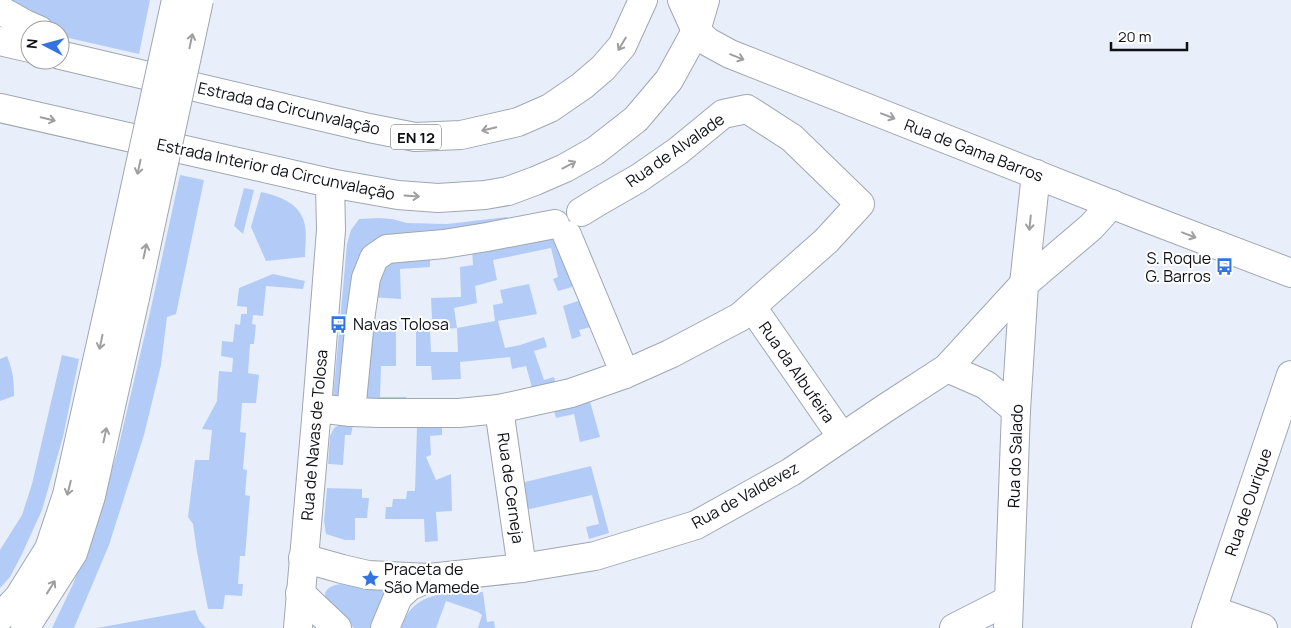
<svg xmlns="http://www.w3.org/2000/svg" width="1291" height="628" font-family="Manrope,sans-serif">
	<style>
		.green { fill: #b3ccf7 }
		.lines { fill: none; stroke-linecap: round; stroke-linejoin: round }
		.minor-casing { stroke: #a0a7b1; stroke-width: 30 }
		.secondary-casing { stroke: #a0a7b1; stroke-width: 30 }
		.primary-casing { stroke: #a0a7b1; stroke-width: 30 }
		.minor { stroke: #fff; stroke-width: 28 }
		.secondary { stroke: #fff; stroke-width: 28 }
		.primary { stroke: #fff; stroke-width: 28 }
		.primary-bridge-casing { stroke: #a0a7b1; stroke-width: 30; stroke-linecap: butt }
		.primary-bridge { stroke: #fff; stroke-width: 28 }
		.oneway { stroke: #9f9fa1 }
		.labels { text-anchor: middle; dominant-baseline: central; stroke-width: 4; stroke-linejoin: round; paint-order: stroke }
		.shield { fill: #fff; stroke: #56585a; stroke-width: 1 }
		.shield-label { font-size: 15px; font-weight: bold; fill: #0e1014 }
		.street-label { font-size: 16px; fill: #0e1014; stroke: #fff }
		.poi-label { font-size: 16px; fill: #0e1014; stroke: #fff; text-anchor: start }
	</style>
	<rect width="100%" height="100%" fill="#e8effa"/>
	<g class="green">
		<path d="M0,0H150L139,54L60,36V30H34Z"/>
		<path d="M180,175L204,180L176,314L167,317L161,365L144,435L109,545L74,628H52L73,584L93,534L118,449L151,308Z"/>
		<path d="M244,188L254,190L243,234L234,226Z"/>
		<path d="M261,192C280,196 302,204 305,226C307,236 305,247 305,257L266,261L251,227Z"/>
		<path d="M507,217L509,222L482,228L391,236L338,399L333,398L347,244L351,230L359,219L379,218L392,219L407,223L447,224Z"/>
		<path d="M547,233L561,241L579,285L558,291L553,279L558,277L551,248L493,260L497,280L475,286L477,303L454,308L457,328L495,321L493,305L503,303L500,290L529,284L537,314L498,321L505,348L520,345L544,337L547,347L534,351L544,380L554,377L556,385L533,391L526,366L512,369L510,357L460,362L461,379L432,380L431,366H416V330H430L431,352H458L457,328L445,329L443,319H432L431,298L461,297L460,267L473,265L472,250Z"/>
		<path d="M430,255V267L400,269L401,299L371,297L387,259Z"/>
		<path d="M273,274L305,281L303,289L266,286L263,316L253,315L252,324L256,325L254,344H250L248,373L259,375L256,403H242L240,432L246,433L243,469L247,470L245,495L250,496L245,556H240L238,584H243L242,596L225,595L223,609H208L197,552L193,524L188,517L195,460H209L212,430L202,429L217,401L219,371L232,372L233,358L221,356L222,341L233,342L235,324L240,325L241,314H247V307L237,306L239,288Z"/>
		<path d="M584,299L595,326L579,330L581,336L572,339L563,306Z"/>
		<path d="M367,329L396,330V366H381L380,397H406V406L366,401Z"/>
		<path d="M62,355L79,359L63,437L42,510L22,554L10,577L0,588V550L22,515L32,484Z"/>
		<path d="M7,356C13,371 14,380 14,396L0,401V359Z"/>
		<path d="M589,398L600,437L580,442L574,414L556,418L553,407Z"/>
		<path d="M341,424H353L351,435H345L343,465L328,464L330,436L334,428Z"/>
		<path d="M442,425V435L430,436L431,455L426,457L436,480L451,474L452,511L436,512L438,541L425,542L424,519H385L386,507H392L393,499H406L407,491H415L417,426Z"/>
		<path d="M591,466L609,533L589,539L586,527L599,524L592,495L521,511L517,484Z"/>
		<path d="M327,488L362,489V498H369L367,518H355V540H345L326,534L324,521Z"/>
		<path d="M340,584L382,585L388,589L373,628H354L326,600C322,589 331,586 340,584Z"/>
		<path d="M453,592H483L487,622L494,621L495,628H478L482,615L478,612L446,601L436,628H401C410,601 427,596 453,592Z"/>
		<path d="M195,610L199,620L206,628H97Z"/>
	</g>
	<g class="lines">
		<defs>
			<g id="minor">
				<path d="M1036,174L1024,284L1091,227L1112,204"/>
				<path d="M567,235L625,374"/>
				<path d="M752,307L842,437"/>
				<path d="M947,368L986,385L1016,410"/>
				<path d="M317,408L351,412L380,413H459L499,409L571,393L625,374L670,354L740,317L826,241L860,204L792,138L747,109L723,114L678,151L639,178L599,201L581,212"/>
				<path d="M499,409L522,568"/>
				<path d="M351,412L360,320L366,278L374,258L387,249L444,244L487,237L555,224"/>
				<path d="M303,558L342,569L368,575L429,578L522,568L595,556L696,525L791,472L884,409L947,368L1024,284"/>
				<path d="M300,593L337,628"/>
				<path d="M1212,610L1263,628"/>
				<path d="M298,628L317,408L331,230L330,183"/>
				<path d="M385,628L398,597L410,586L429,578"/>
				<path d="M954,628L1009,600"/>
				<path d="M1008,628L1016,410L1024,284"/>
				<path d="M1206,628L1291,375"/>
			</g>
			<path id="secondary" d="M682,0L696,31L708,42L730,54L1144,217L1291,273"/>
			<g id="primary">
				<path d="M0,10L25,24L39,30"/>
				<path d="M0,41L30,48"/>
				<path d="M60,55L369,128L415,137L461,135L518,122L550,108L582,86L603,68L622,46L643,0"/>
				<path d="M0,108L330,183L398,195L438,198L485,195L508,191L535,181L565,168L595,151L636,119L669,80L696,31L705,0"/>
				<path d="M0,617L19,597L49,549L67,495L112,294"/>
				<path d="M25,628L73,553L91,496L135,298"/>
			</g>
		</defs>
		<use href="#minor" class="minor-casing"/>
		<use href="#secondary" class="secondary-casing"/>
		<use href="#primary" class="primary-casing"/>
		<use href="#minor" class="minor"/>
		<use href="#secondary" class="secondary"/>
		<use href="#primary" class="primary"/>
		<defs>
			<g id="primary-bridge">
				<path d="M112,294L176,0"/>
				<path d="M135,298L199,0"/>
			</g>
		</defs>
		<use href="#primary-bridge" class="primary-bridge-casing"/>
		<use href="#primary-bridge" class="primary-bridge"/>
	</g>
	<defs><path id="oneway-shaft" d="M-6 0H5M1.5-3L5.5 0L1.5 3" fill="none" stroke-width="1.6" stroke-linecap="round" stroke-linejoin="round" transform="scale(1.25)"/></defs>
	<g class="oneway">
		<use href="#oneway-shaft" transform="translate(191 41) rotate(-78)"/>
		<use href="#oneway-shaft" transform="translate(622 44) rotate(121)"/>
		<use href="#oneway-shaft" transform="translate(737 57) rotate(22)"/>
		<use href="#oneway-shaft" transform="translate(888 116) rotate(21)"/>
		<use href="#oneway-shaft" transform="translate(48 119) rotate(13)"/>
		<use href="#oneway-shaft" transform="translate(489 129) rotate(167)"/>
		<use href="#oneway-shaft" transform="translate(569 165) rotate(-28)"/>
		<use href="#oneway-shaft" transform="translate(139 167) rotate(102)"/>
		<use href="#oneway-shaft" transform="translate(412 196) rotate(4)"/>
		<use href="#oneway-shaft" transform="translate(1030 223) rotate(96)"/>
		<use href="#oneway-shaft" transform="translate(1189 235) rotate(21)"/>
		<use href="#oneway-shaft" transform="translate(145 251) rotate(-78)"/>
		<use href="#oneway-shaft" transform="translate(101 342) rotate(102)"/>
		<use href="#oneway-shaft" transform="translate(105 435) rotate(-78)"/>
		<use href="#oneway-shaft" transform="translate(69 488) rotate(104)"/>
		<use href="#oneway-shaft" transform="translate(51 587) rotate(-58)"/>
	</g>
	<defs>
		<symbol id="bus-bare" viewBox="-9 -9 18 18"><path d="M-5-6H5V4H4V6H2V4H-2V6H-4V4H-5ZM-3.5-4V0h7V-4ZM-3.5 1.2v1.5H-2V1.2ZM2 1.2v1.5H3.5V1.2Z" fill="#3374e2" stroke="#fff" stroke-width="2.5" paint-order="stroke"/></symbol>
		<symbol id="sight-bare" viewBox="-9 -9 18 18"><path d="M0-6L1.8-2.2L6-1.7L2.9 1.2L3.7 5.4L0 3.3L-3.7 5.4L-2.9 1.2L-6-1.7L-1.8-2.2Z" fill="#3374e2" stroke="#fff" stroke-width="2.5" paint-order="stroke"/></symbol>
	</defs>
	<g fill-rule="evenodd">
		<use href="#bus-bare" x="1212" y="254" width="25" height="25"/>
		<use href="#bus-bare" x="326" y="312" width="25" height="25"/>
		<use href="#sight-bare" x="358" y="566" width="25" height="25"/>
	</g>
	<g class="labels">
		<rect class="shield" x="391" y="124.5" width="50" height="25" rx="4"/>
		<g class="shield-label">
			<text x="416" y="137">EN 12</text>
		</g>
		<g class="street-label">
			<text transform="translate(289 108) rotate(13)">Estrada da Circunvalação</text>
			<text transform="translate(675 150) rotate(-35)">Rua de Alvalade</text>
			<text transform="translate(974 150) rotate(21)">Rua de Gama Barros</text>
			<text transform="translate(276 169) rotate(12)">Estrada Interior da Circunvalação</text>
			<text transform="translate(797 372) rotate(55)">Rua da Albufeira</text>
			<text transform="translate(314 435) rotate(-85)">Rua de Navas de Tolosa</text>
			<text transform="translate(1015 456) rotate(-88)">Rua do Salado</text>
			<text transform="translate(511 488) rotate(82)">Rua de Cerneja</text>
			<text transform="translate(745 495) rotate(-29)">Rua de Valdevez</text>
			<text transform="translate(1248 502) rotate(-71)">Rua de Ourique</text>
		</g>
		<g class="poi-label">
			<text x="1211" y="258" text-anchor="end">S. Roque<tspan x="1211" dy="18">G. Barros</tspan></text>
			<text x="353" y="324">Navas Tolosa</text>
			<text x="384" y="569">Praceta de<tspan x="384" dy="18">São Mamede</tspan></text>
		</g>
	</g>
	<g transform="translate(45 45) rotate(276)"><circle r="24" fill="#ffffff" stroke="#9f9fa1"/>
	<path d="M0-4L9 19L0 12L-9 19Z" fill="#3374e2"/>
	<text y="-8" font-size="14" font-weight="bold" text-anchor="middle" fill="#0e1014">N</text>
	</g>
	<path d="M1111 42v8h76v-8" fill="none" stroke="#0e1014" stroke-width="2.5"/>
	<text x="1118" y="42" font-size="15" fill="#0e1014" stroke="#ffffff" stroke-width="4" paint-order="stroke">20 m</text>
</svg>
